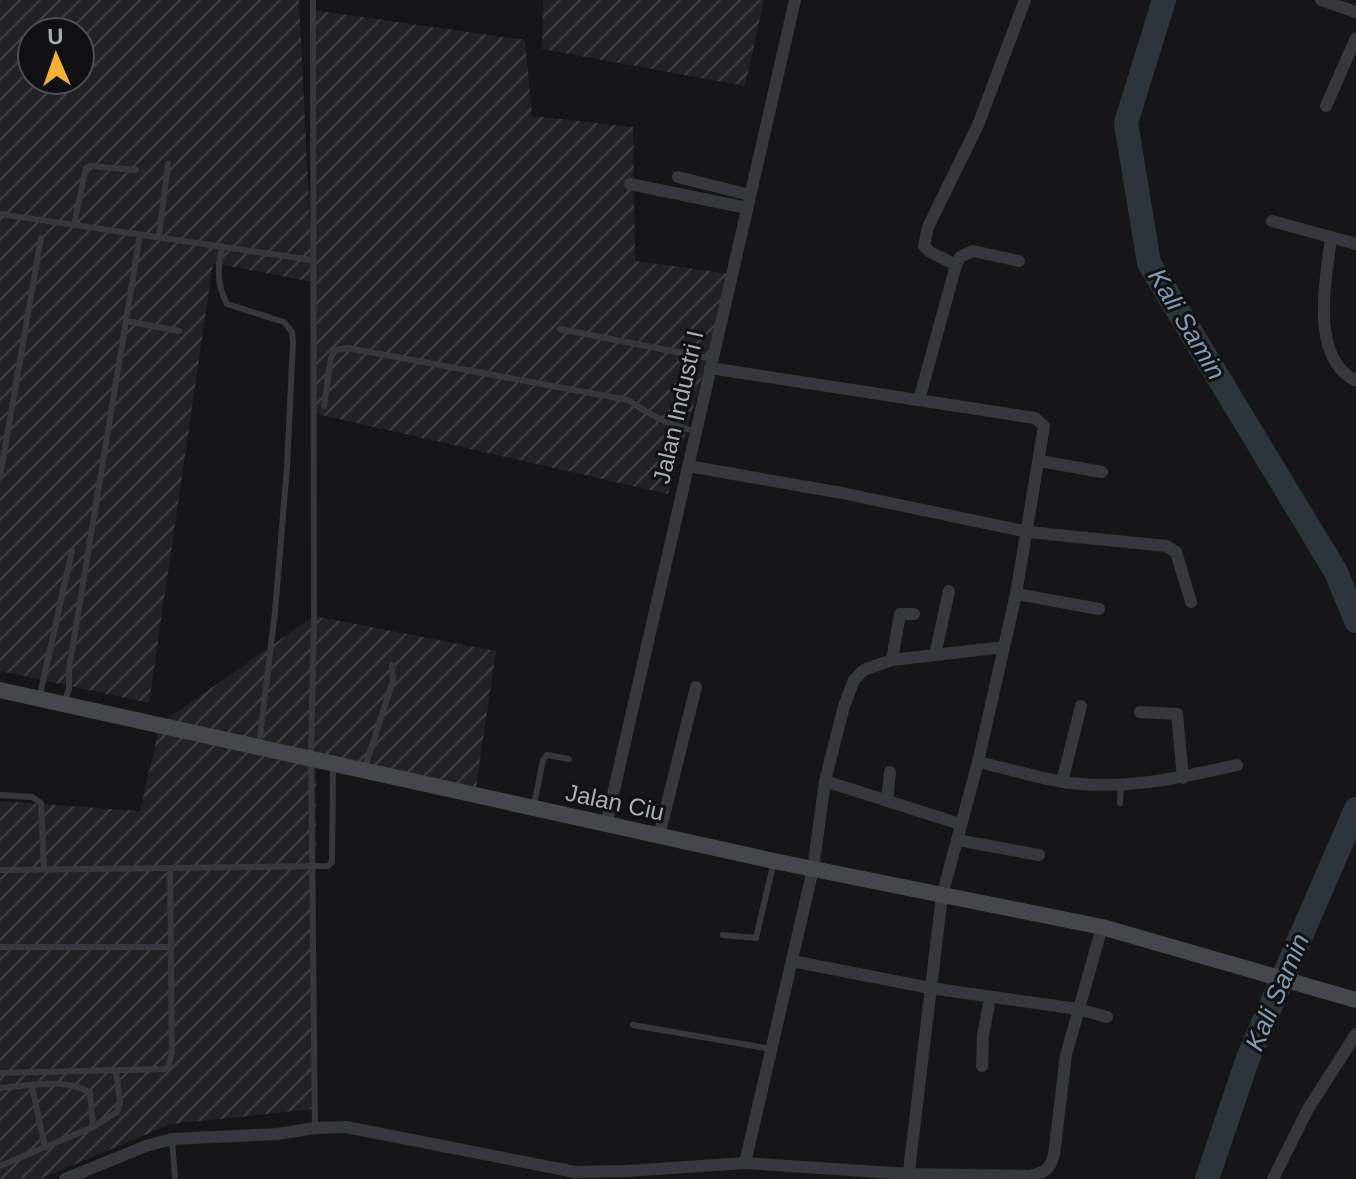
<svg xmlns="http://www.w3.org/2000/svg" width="1356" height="1179" font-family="Arial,sans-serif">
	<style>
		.industrial { fill: url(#industrial-furrows); fill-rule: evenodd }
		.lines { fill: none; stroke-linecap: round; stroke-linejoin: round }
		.river { stroke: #2c353c; stroke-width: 24 }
		.lane { stroke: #37383d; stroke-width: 6 }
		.street { stroke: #37383d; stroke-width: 12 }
		.secondary { stroke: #45474d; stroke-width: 16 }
		.labels { text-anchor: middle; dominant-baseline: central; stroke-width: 6; stroke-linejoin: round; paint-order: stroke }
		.street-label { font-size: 24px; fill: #a8adb8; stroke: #111113 }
		.water-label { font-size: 26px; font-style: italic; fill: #7f9bb3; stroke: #111113 }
	</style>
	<defs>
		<pattern id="industrial-furrows" width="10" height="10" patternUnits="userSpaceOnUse" patternTransform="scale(2)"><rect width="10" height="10" fill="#222225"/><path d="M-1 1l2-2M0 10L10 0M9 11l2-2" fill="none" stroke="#3f3f43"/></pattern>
	</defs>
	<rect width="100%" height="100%" fill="#161618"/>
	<g class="industrial">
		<path d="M0,0H299L312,266L313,10L525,40L532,116L633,127L635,261L732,274L668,494L313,413V282L213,263L149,703L0,671ZM32,32H80V80H32Z"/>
		<path d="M543,0H764L745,86L542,49Z"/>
		<path d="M314,616L496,651L475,794L316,759L315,1109L171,1124L40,1179H0V801L140,811L160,724Z"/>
	</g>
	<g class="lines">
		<g class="river">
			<path d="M1164,0L1126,123L1149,263L1336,572L1356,621"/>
			<path d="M1207,1179L1248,1058L1356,809"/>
		</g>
		<g class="lane">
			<path d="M313,0L314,616L311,759L315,1128"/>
			<path d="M0,214L312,260"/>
			<path d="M74,225L86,168L90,166L136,170"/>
			<path d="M159,236L168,164"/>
			<path d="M222,246C218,268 216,283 227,304L284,322L292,332L293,342L287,467L275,612L259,745"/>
			<path d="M126,321L179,331"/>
			<path d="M560,329L712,359"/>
			<path d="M324,406L331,358L335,350L348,348L628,400C649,414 670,426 695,431"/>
			<path d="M0,477L41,238"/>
			<path d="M39,699L72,551"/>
			<path d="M64,703L69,689V669L140,235"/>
			<path d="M365,767L393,681L392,665"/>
			<path d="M0,795L32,797L41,803L44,869"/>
			<path d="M1120,803L1121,785"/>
			<path d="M534,805L543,760L547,755L569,759"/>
			<path d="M0,870L328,866L332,862L333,767"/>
			<path d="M723,935L756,938L774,861"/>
			<path d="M0,947H172"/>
			<path d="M633,1025L771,1049"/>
			<path d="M0,1073L165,1069L169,1065L172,1052L170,870"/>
			<path d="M32,1086L45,1148"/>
			<path d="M0,1088C27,1086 66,1077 90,1093L93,1127"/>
			<path d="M172,1139L175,1179"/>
			<path d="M0,1166L93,1127L117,1112L120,1103L116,1071"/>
		</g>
		<g class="street">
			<path d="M1321,0L1356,12"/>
			<path d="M1326,106L1356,38"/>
			<path d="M678,177L750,195"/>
			<path d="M630,184L747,208"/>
			<path d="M1272,221L1356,244"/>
			<path d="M1331,237C1326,281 1309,357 1356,381"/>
			<path d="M956,265L960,257L973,251L1019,261"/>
			<path d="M710,368L1035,418L1044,426L1016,594L978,762L942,896L908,1179"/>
			<path d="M919,400L956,265L930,252L924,246L928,227L978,125L1025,0"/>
			<path d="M1040,461L1102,472"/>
			<path d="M688,466L842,493L1028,532L1166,546L1176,552L1191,602"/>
			<path d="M1016,594L1099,609"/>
			<path d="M935,655L949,591"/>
			<path d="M892,660L900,614H914"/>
			<path d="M1140,712L1177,714L1183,778"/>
			<path d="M978,762C1006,768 1035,777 1063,782C1122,791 1179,778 1237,765"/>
			<path d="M825,781L960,824"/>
			<path d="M1062,782L1081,706"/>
			<path d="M887,801L890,772"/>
			<path d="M606,825L795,0"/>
			<path d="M659,836L696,687"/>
			<path d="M957,840L1039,855"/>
			<path d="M792,961L930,988L1078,1009L1107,1017"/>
			<path d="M982,1066L983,1036L990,998"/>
			<path d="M745,1163L813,869L825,781L844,706L854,680L864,670L892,660L1004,647"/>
			<path d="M65,1179L146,1146L172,1139L277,1134L315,1128L346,1127L575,1172L627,1171L745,1163L909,1174L1029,1176C1044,1173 1050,1170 1054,1155L1066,1055L1102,927"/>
			<path d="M1273,1179L1308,1109L1356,1034"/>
		</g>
		<path class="secondary" d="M0,690L774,861L1102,927L1356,1000"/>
	</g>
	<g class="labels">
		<g class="street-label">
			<text transform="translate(678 407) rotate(-77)">Jalan Industri I</text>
			<text transform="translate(615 802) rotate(12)">Jalan Ciu</text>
		</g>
		<g class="water-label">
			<text transform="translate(1187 324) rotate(59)">Kali Samin</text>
			<text transform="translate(1277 992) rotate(-67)">Kali Samin</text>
		</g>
	</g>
	<g transform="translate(56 56) rotate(358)"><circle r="38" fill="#111113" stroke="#4d4f55" stroke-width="2"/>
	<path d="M0-6L14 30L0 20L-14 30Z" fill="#f2b134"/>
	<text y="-12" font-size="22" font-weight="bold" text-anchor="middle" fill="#a8adb8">U</text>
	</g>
</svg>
